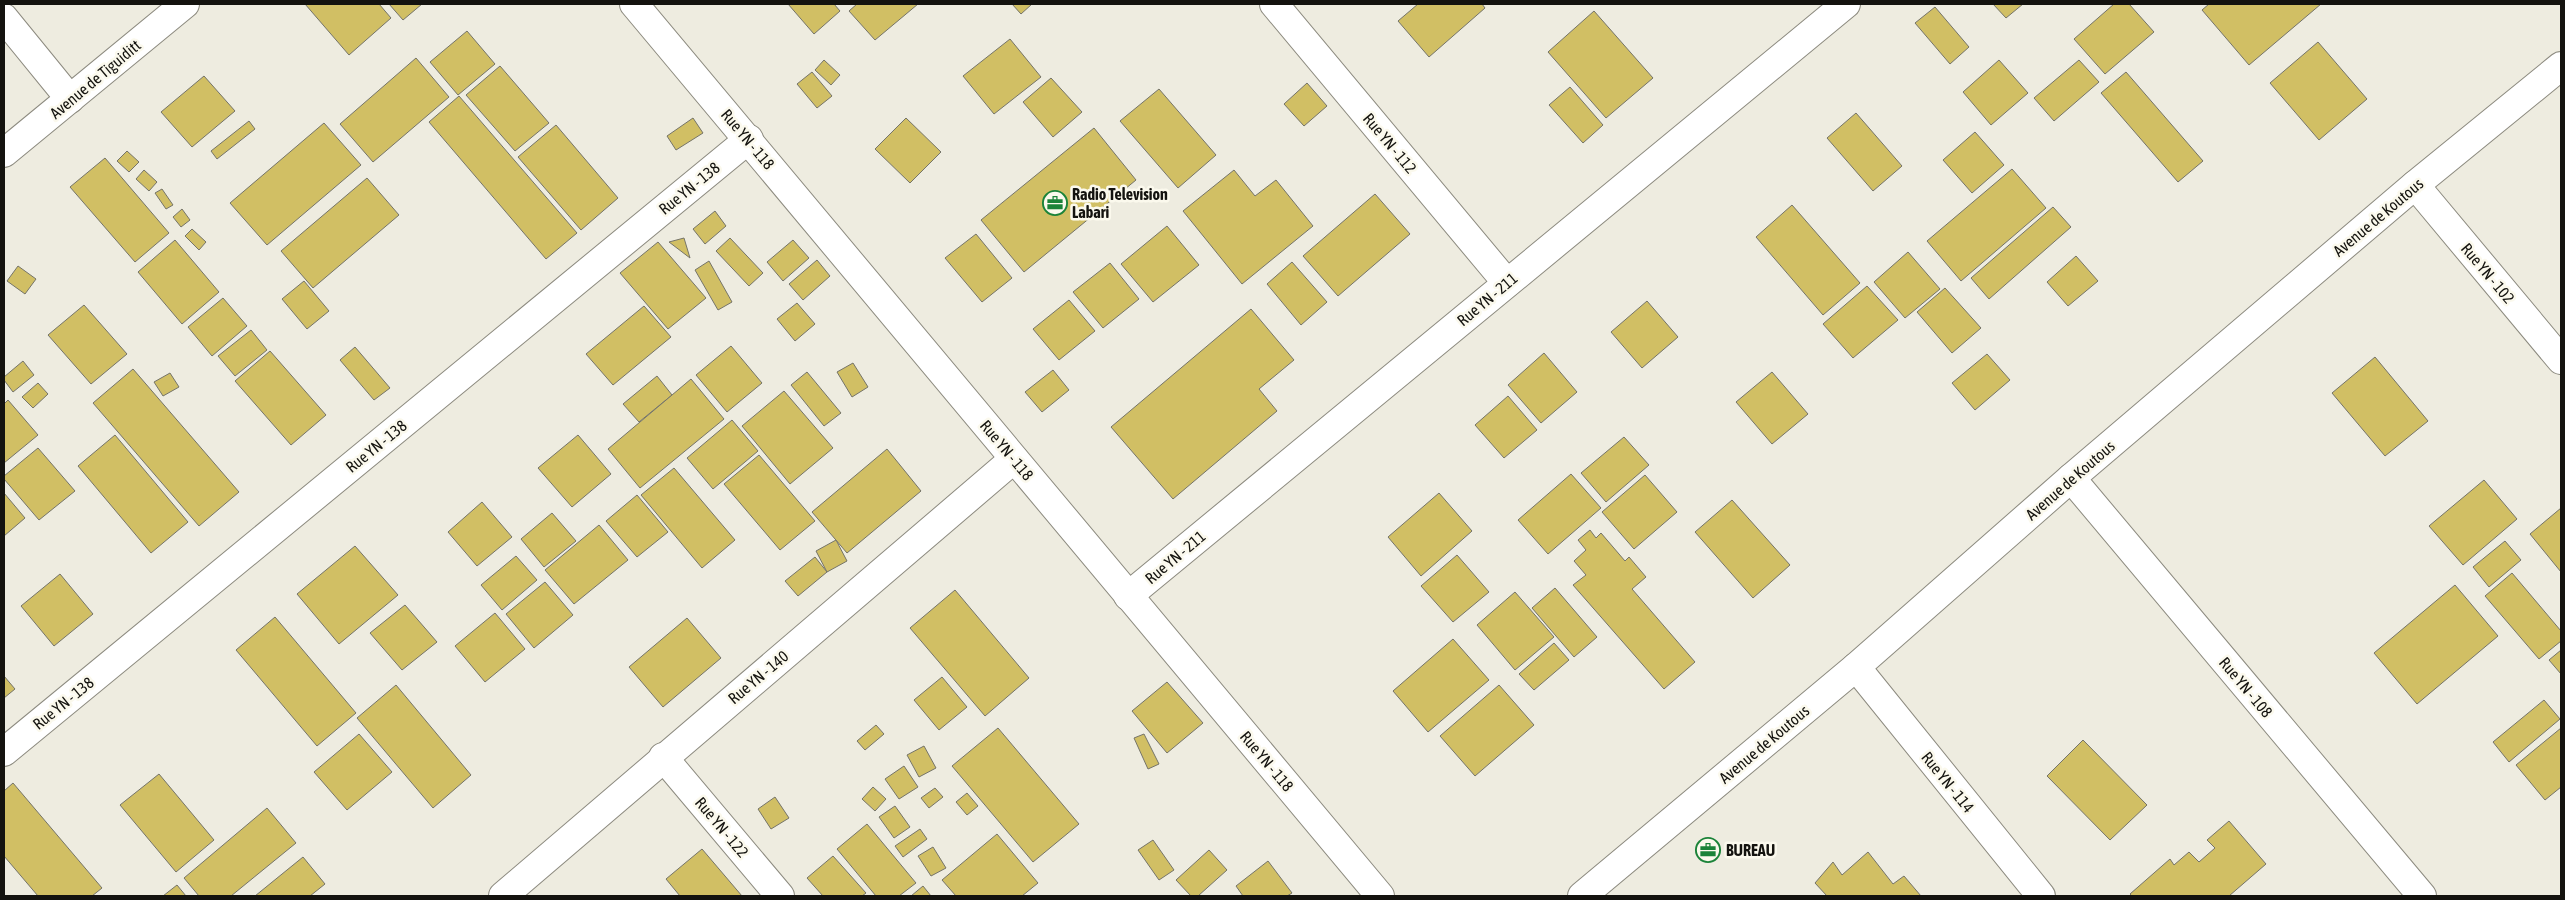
<svg xmlns="http://www.w3.org/2000/svg" width="2565" height="900" font-family="'Asap Condensed',sans-serif">
	<style>
		.building { fill: #d1bf64; stroke: #757469 }
		.lines { fill: none; stroke-linecap: round; stroke-linejoin: round }
		.minor-casing { stroke: #8c8a7f; stroke-width: 30 }
		.minor { stroke: #fff; stroke-width: 28 }
		.labels { text-anchor: middle; dominant-baseline: central; stroke-width: 5; stroke-linejoin: round; paint-order: stroke }
		.street-label { font-size: 16px; fill: #14130f; stroke: #fbf9ed }
		.poi-label { font-size: 16px; font-weight: bold; fill: #14130f; stroke: #fbf9ed; text-anchor: start }
	</style>
	<rect width="100%" height="100%" fill="#eeece0"/>
	<g class="building">
		<path d="M305,4H379L391,18L349,55Z"/>
		<path d="M389,4H422L403,20Z"/>
		<path d="M788,4H834L840,11L814,34Z"/>
		<path d="M857,4H918L875,40L849,11Z"/>
		<path d="M1012,4H1032L1021,14Z"/>
		<path d="M1418,4H1482L1485,8L1429,57L1398,21Z"/>
		<path d="M1993,4H2023L2006,18Z"/>
		<path d="M2114,4H2129L2154,32L2105,74L2074,39Z"/>
		<path d="M2209,4H2321L2249,65L2202,10Z"/>
		<path d="M1935,7L1969,47L1950,64L1915,23Z"/>
		<path d="M1594,11L1653,78L1606,118L1548,52Z"/>
		<path d="M467,31L495,64L458,95L430,62Z"/>
		<path d="M1010,39L1041,77L994,114L963,76Z"/>
		<path d="M2318,42L2367,99L2319,140L2270,83Z"/>
		<path d="M416,58L449,97L373,162L340,124Z"/>
		<path d="M824,60L840,75L831,85L815,70Z"/>
		<path d="M1999,60L2028,93L1991,125L1963,92Z"/>
		<path d="M2079,60L2099,82L2054,121L2034,98Z"/>
		<path d="M500,66L549,123L515,151L466,95Z"/>
		<path d="M812,72L832,96L817,108L797,84Z"/>
		<path d="M2126,72L2203,161L2178,182L2101,93Z"/>
		<path d="M204,76L235,111L192,147L161,112Z"/>
		<path d="M1051,78L1082,112L1053,137L1023,102Z"/>
		<path d="M1307,83L1327,106L1304,126L1284,104Z"/>
		<path d="M1570,87L1603,125L1583,143L1549,105Z"/>
		<path d="M1159,89L1216,155L1178,188L1120,121Z"/>
		<path d="M459,96L577,233L546,259L429,122Z"/>
		<path d="M1856,113L1902,166L1873,191L1827,138Z"/>
		<path d="M693,118L703,133L676,150L667,136Z"/>
		<path d="M906,118L941,152L910,183L875,149Z"/>
		<path d="M249,121L255,129L217,159L211,151Z"/>
		<path d="M324,123L361,165L267,245L230,203Z"/>
		<path d="M556,125L618,198L581,230L518,157Z"/>
		<path d="M1094,128L1136,180L1024,272L981,220Z"/>
		<path d="M1975,132L2004,165L1972,193L1943,160Z"/>
		<path d="M127,151L139,162L129,172L117,161Z"/>
		<path d="M105,158L169,233L135,262L70,187Z"/>
		<path d="M2012,169L2046,208L1961,281L1927,241Z"/>
		<path d="M144,170L157,182L149,191L136,179Z"/>
		<path d="M1234,170L1255,196L1276,180L1313,226L1242,284L1183,211Z"/>
		<path d="M367,178L399,215L313,288L281,251Z"/>
		<path d="M162,189L173,205L166,209L155,193Z"/>
		<path d="M1375,194L1410,234L1338,296L1303,256Z"/>
		<path d="M1792,205L1860,283L1823,315L1756,237Z"/>
		<path d="M2053,207L2071,227L1989,299L1971,278Z"/>
		<path d="M182,209L190,220L181,227L173,217Z"/>
		<path d="M715,211L726,226L705,244L693,229Z"/>
		<path d="M1167,226L1199,265L1153,302L1121,264Z"/>
		<path d="M192,229L206,242L199,250L185,236Z"/>
		<path d="M976,234L1012,278L982,302L945,258Z"/>
		<path d="M684,238L690,258L669,242Z"/>
		<path d="M730,238L763,273L749,286L716,251Z"/>
		<path d="M175,240L219,292L182,324L138,272Z"/>
		<path d="M793,240L809,258L783,281L767,262Z"/>
		<path d="M658,242L706,298L668,329L620,273Z"/>
		<path d="M1908,252L1940,289L1905,318L1874,282Z"/>
		<path d="M2076,256L2098,281L2068,306L2047,282Z"/>
		<path d="M817,260L830,276L803,300L789,284Z"/>
		<path d="M709,261L732,302L718,310L695,270Z"/>
		<path d="M1292,262L1327,302L1301,325L1267,284Z"/>
		<path d="M1110,263L1139,299L1103,328L1073,292Z"/>
		<path d="M18,266L36,279L25,294L7,281Z"/>
		<path d="M304,281L329,311L307,329L282,299Z"/>
		<path d="M1867,286L1898,320L1853,358L1823,324Z"/>
		<path d="M1945,288L1981,328L1952,353L1917,312Z"/>
		<path d="M223,298L247,326L212,356L188,327Z"/>
		<path d="M1069,300L1095,331L1059,360L1033,329Z"/>
		<path d="M1647,301L1678,337L1642,368L1611,332Z"/>
		<path d="M797,303L815,324L795,341L777,319Z"/>
		<path d="M84,305L127,354L91,384L48,335Z"/>
		<path d="M644,306L671,337L613,385L586,354Z"/>
		<path d="M1251,309L1294,360L1259,389L1277,411L1173,499L1111,427Z"/>
		<path d="M251,330L267,350L235,376L218,356Z"/>
		<path d="M731,346L762,383L727,412L696,375Z"/>
		<path d="M355,347L390,388L374,400L340,360Z"/>
		<path d="M270,351L326,415L291,445L235,381Z"/>
		<path d="M1544,353L1577,392L1541,423L1508,385Z"/>
		<path d="M1987,354L2010,380L1975,410L1952,383Z"/>
		<path d="M2375,357L2428,421L2385,456L2332,393Z"/>
		<path d="M23,361L34,375L13,392L4,380V377Z"/>
		<path d="M853,363L868,387L852,397L837,372Z"/>
		<path d="M133,369L239,492L199,526L93,403Z"/>
		<path d="M1053,370L1069,390L1042,412L1025,392Z"/>
		<path d="M807,372L841,413L824,426L791,385Z"/>
		<path d="M1772,372L1808,414L1772,444L1736,402Z"/>
		<path d="M170,373L179,387L163,396L154,382Z"/>
		<path d="M657,376L672,395L639,422L623,404Z"/>
		<path d="M691,379L724,419L640,488L608,449Z"/>
		<path d="M38,383L48,394L33,408L22,397Z"/>
		<path d="M784,391L833,448L790,484L742,426Z"/>
		<path d="M1508,396L1537,430L1504,458L1475,425Z"/>
		<path d="M8,400L38,435L4,463V404Z"/>
		<path d="M732,420L758,451L713,489L687,458Z"/>
		<path d="M115,435L188,522L151,553L78,466Z"/>
		<path d="M578,435L611,474L572,507L538,468Z"/>
		<path d="M1624,437L1649,465L1606,502L1581,473Z"/>
		<path d="M38,448L75,491L39,520L4,479V476Z"/>
		<path d="M887,449L921,491L847,553L812,512Z"/>
		<path d="M759,455L815,521L780,550L724,484Z"/>
		<path d="M674,468L735,540L702,568L641,495Z"/>
		<path d="M1571,474L1601,508L1548,554L1518,520Z"/>
		<path d="M1645,475L1677,512L1634,549L1602,512Z"/>
		<path d="M2484,480L2517,519L2463,565L2429,526Z"/>
		<path d="M4,493L25,518L4,536Z"/>
		<path d="M1439,493L1472,531L1421,576L1388,537Z"/>
		<path d="M637,495L668,532L637,557L606,521Z"/>
		<path d="M1732,500L1790,565L1753,598L1695,532Z"/>
		<path d="M482,502L512,537L477,566L448,532Z"/>
		<path d="M2561,508V572L2530,534Z"/>
		<path d="M552,513L576,541L544,567L521,539Z"/>
		<path d="M599,525L628,560L574,604L545,570Z"/>
		<path d="M1590,530L1596,538L1601,533L1625,561L1629,557L1646,577L1632,589L1695,662L1664,689L1573,585L1586,575L1574,561L1586,550L1578,540Z"/>
		<path d="M836,540L847,561L827,572L816,551Z"/>
		<path d="M2505,541L2521,560L2489,587L2473,567Z"/>
		<path d="M355,546L398,595L339,644L297,594Z"/>
		<path d="M1457,555L1489,592L1453,622L1421,586Z"/>
		<path d="M516,556L537,580L502,610L481,585Z"/>
		<path d="M815,557L827,572L798,596L785,581Z"/>
		<path d="M2512,573L2561,631V641L2539,659L2485,596Z"/>
		<path d="M60,574L93,614L54,646L21,606Z"/>
		<path d="M545,582L573,615L534,648L506,614Z"/>
		<path d="M2455,585L2498,636L2417,704L2374,653Z"/>
		<path d="M1555,588L1597,637L1574,657L1532,608Z"/>
		<path d="M955,590L1029,678L985,716L910,628Z"/>
		<path d="M1515,592L1554,637L1515,670L1477,625Z"/>
		<path d="M405,605L437,642L402,670L370,633Z"/>
		<path d="M495,613L525,649L485,682L455,646Z"/>
		<path d="M275,617L356,713L317,746L236,650Z"/>
		<path d="M687,618L721,658L663,707L629,667Z"/>
		<path d="M1453,639L1489,680L1428,732L1393,691Z"/>
		<path d="M1554,643L1569,660L1534,690L1519,674Z"/>
		<path d="M2561,650V674L2549,660Z"/>
		<path d="M4,676L15,689L4,698Z"/>
		<path d="M942,677L967,707L939,730L914,700Z"/>
		<path d="M1167,682L1203,723L1167,753L1132,711Z"/>
		<path d="M396,685L471,775L433,808L357,718Z"/>
		<path d="M1499,685L1534,725L1475,776L1440,736Z"/>
		<path d="M2544,700L2560,719L2509,762L2493,742Z"/>
		<path d="M876,725L884,734L865,750L857,741Z"/>
		<path d="M998,728L1079,824L1033,862L952,766Z"/>
		<path d="M2561,728V787L2545,800L2516,765Z"/>
		<path d="M359,734L392,772L347,810L314,772Z"/>
		<path d="M1144,734L1159,764L1148,769L1134,738Z"/>
		<path d="M2083,740L2147,805L2110,840L2047,776Z"/>
		<path d="M924,746L936,768L919,777L907,755Z"/>
		<path d="M904,766L918,787L899,799L885,779Z"/>
		<path d="M159,774L214,840L176,872L120,805Z"/>
		<path d="M13,783L102,888L92,896H38L4,856V791Z"/>
		<path d="M873,787L886,799L875,811L862,799Z"/>
		<path d="M935,788L943,797L929,808L921,798Z"/>
		<path d="M967,793L978,806L967,815L956,802Z"/>
		<path d="M775,797L789,818L771,829L758,809Z"/>
		<path d="M895,806L910,827L894,838L879,817Z"/>
		<path d="M267,808L296,843L231,896H199L184,878Z"/>
		<path d="M2229,821L2266,864L2229,896H2132L2130,894L2170,859L2174,865L2189,852L2199,862L2215,848L2207,840Z"/>
		<path d="M867,824L916,883L899,896H876L837,849Z"/>
		<path d="M920,829L927,839L903,857L895,846Z"/>
		<path d="M997,834L1038,883L1022,896H956L942,880Z"/>
		<path d="M1153,840L1174,870L1159,880L1138,850Z"/>
		<path d="M933,847L946,868L931,876L918,856Z"/>
		<path d="M702,849L742,896H680L666,879Z"/>
		<path d="M1209,850L1227,870L1198,896H1191L1176,880Z"/>
		<path d="M1868,852L1893,884L1904,876L1921,896H1827L1815,883L1833,862L1842,875Z"/>
		<path d="M833,856L866,893L862,896H823L807,878Z"/>
		<path d="M303,857L325,884L310,896H255Z"/>
		<path d="M1268,861L1292,893L1287,896H1243L1236,886Z"/>
		<path d="M177,885L186,896H163Z"/>
		<path d="M923,886L931,896H911Z"/>
	</g>
	<g class="lines">
		<defs>
			<g id="minor">
				<path d="M634,4L1380,896"/>
				<path d="M1274,4L1507,283"/>
				<path d="M4,18L70,99"/>
				<path d="M4,153L185,4"/>
				<path d="M2415,185L2561,360"/>
				<path d="M2071,478L2422,896"/>
				<path d="M1128,596L1846,4"/>
				<path d="M1856,667L2041,896"/>
				<path d="M4,752L749,139"/>
				<path d="M663,757L780,896"/>
				<path d="M503,896L1014,459"/>
				<path d="M1582,896L1856,667L2071,478L2415,185L2561,66"/>
			</g>
		</defs>
		<use href="#minor" class="minor-casing"/>
		<use href="#minor" class="minor"/>
	</g>
	<defs>
		<symbol id="office-ring" viewBox="-11 -11 22 22"><circle r="9.5" fill="#fbf9ed" stroke="#1b8339" stroke-width="1.5"/><path d="M-6-3h4V-5.5h4V-3h4V5H-6ZM-1-4.5V-3h2v-1.5ZM-6 0V1H6V0Z" fill="#1b8339"/></symbol>
	</defs>
	<g fill-rule="evenodd">
		<use href="#office-ring" x="1041" y="189" width="28" height="28"/>
		<use href="#office-ring" x="1694" y="836" width="28" height="28"/>
	</g>
	<g class="labels">
		<g class="street-label">
			<text transform="translate(95 79) rotate(-40)">Avenue de Tiguiditt</text>
			<text transform="translate(748 139) rotate(50)">Rue YN - 118</text>
			<text transform="translate(1390 143) rotate(50)">Rue YN - 112</text>
			<text transform="translate(689 188) rotate(-39)">Rue YN - 138</text>
			<text transform="translate(2378 217) rotate(-40)">Avenue de Koutous</text>
			<text transform="translate(2488 273) rotate(50)">Rue YN - 102</text>
			<text transform="translate(1487 299) rotate(-40)">Rue YN - 211</text>
			<text transform="translate(376 446) rotate(-39)">Rue YN - 138</text>
			<text transform="translate(1007 450) rotate(50)">Rue YN - 118</text>
			<text transform="translate(2070 480) rotate(-41)">Avenue de Koutous</text>
			<text transform="translate(1175 557) rotate(-40)">Rue YN - 211</text>
			<text transform="translate(758 677) rotate(-40)">Rue YN - 140</text>
			<text transform="translate(2246 687) rotate(50)">Rue YN - 108</text>
			<text transform="translate(63 703) rotate(-39)">Rue YN - 138</text>
			<text transform="translate(1764 744) rotate(-40)">Avenue de Koutous</text>
			<text transform="translate(1267 761) rotate(50)">Rue YN - 118</text>
			<text transform="translate(1948 782) rotate(51)">Rue YN - 114</text>
			<text transform="translate(722 827) rotate(50)">Rue YN - 122</text>
		</g>
		<g class="poi-label">
			<text x="1072" y="194">Radio Television<tspan x="1072" dy="18">Labari</tspan></text>
			<text x="1726" y="850">BUREAU</text>
		</g>
	</g>
	<rect width="2565" height="900" fill="none" stroke="#14130f" stroke-width="10"/>
</svg>
